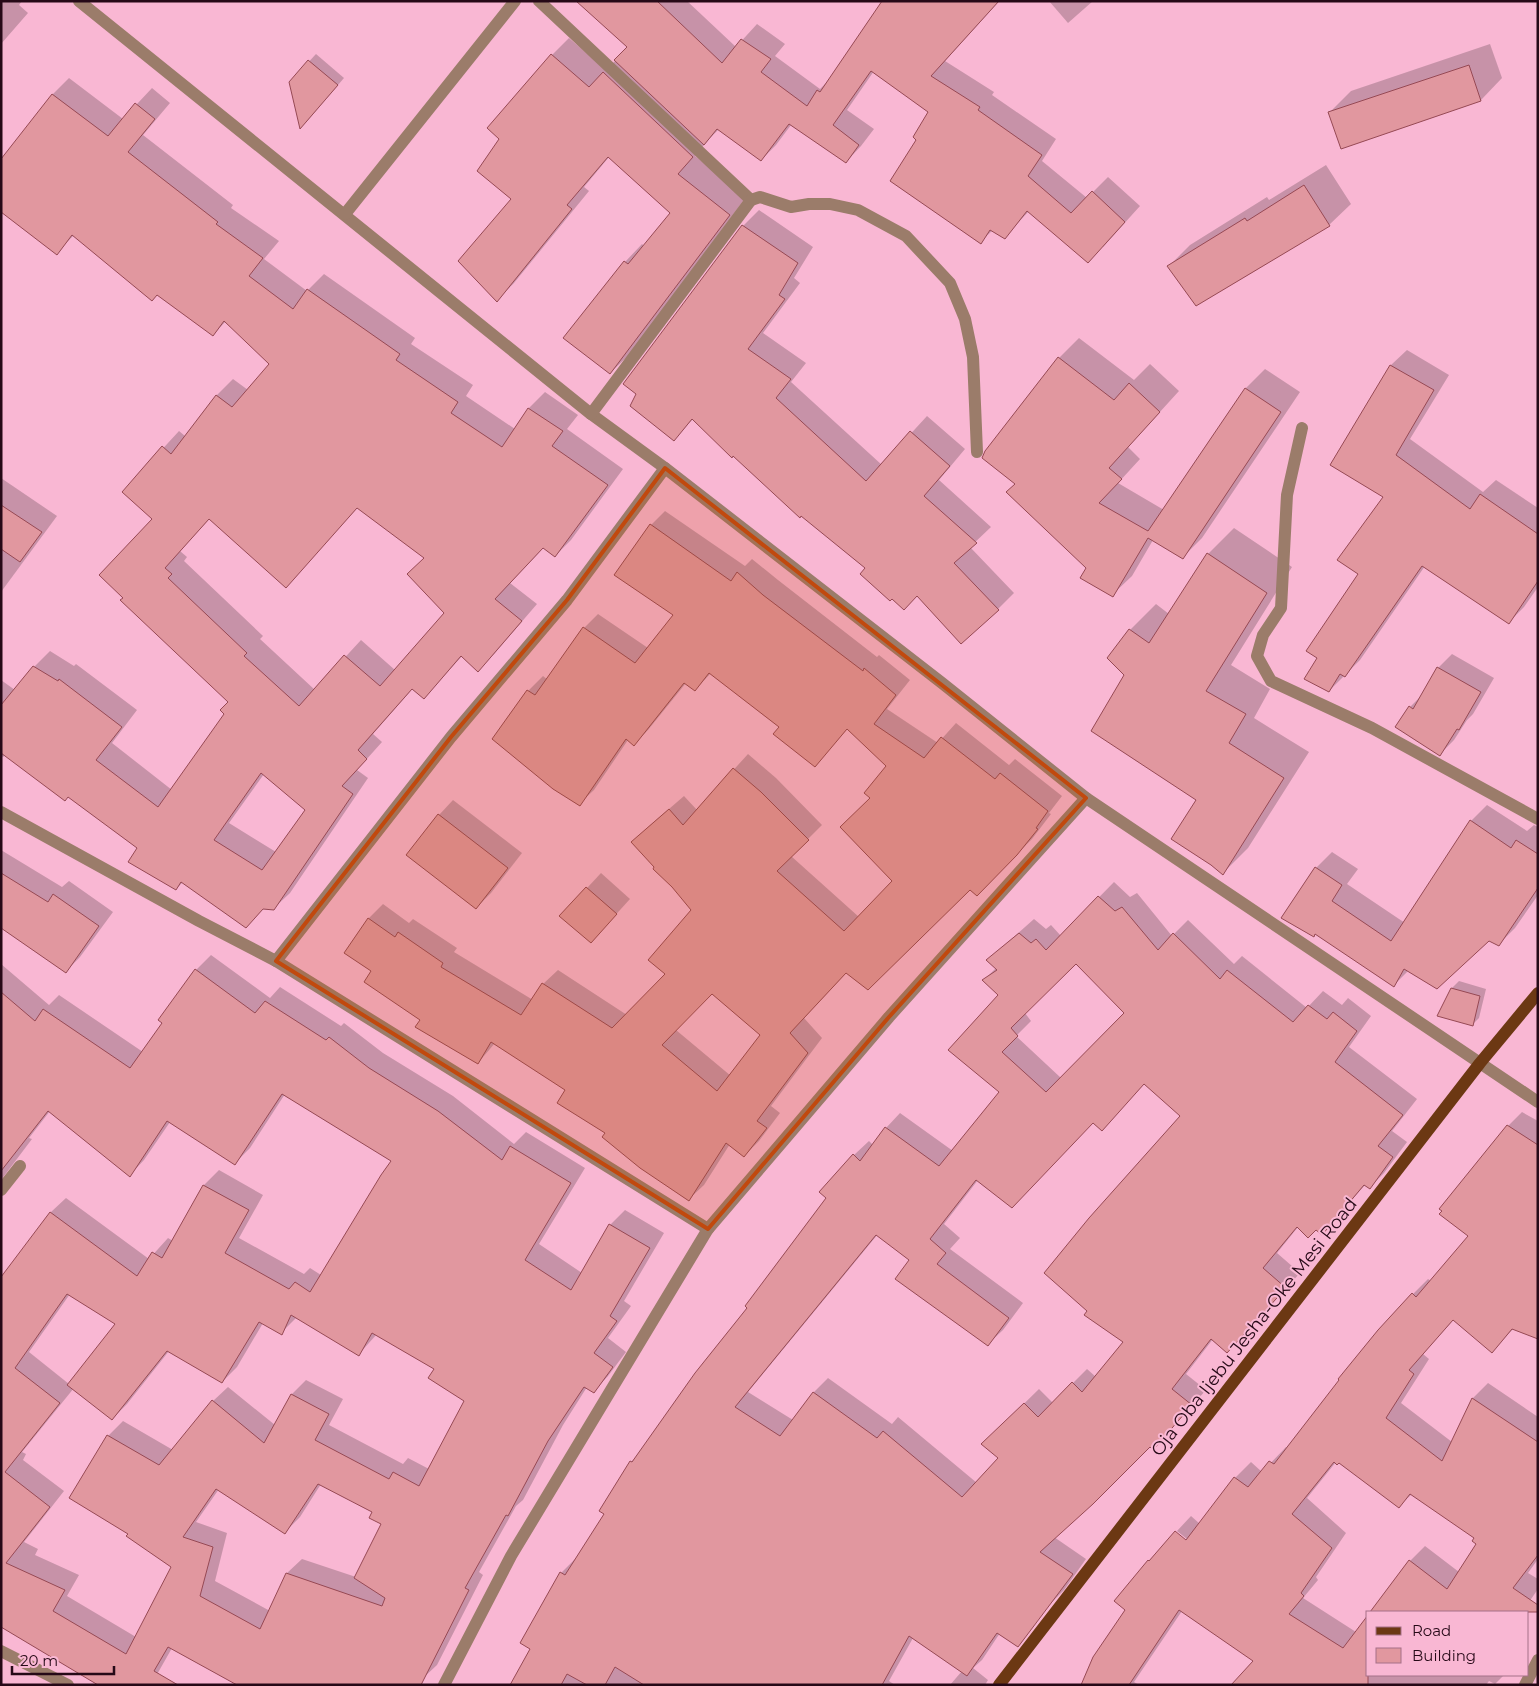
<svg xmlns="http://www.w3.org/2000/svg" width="1539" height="1686" font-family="Montserrat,sans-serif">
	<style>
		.shadow { fill: #0003; fill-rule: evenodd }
		.building { fill: #e1979f; stroke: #964954; fill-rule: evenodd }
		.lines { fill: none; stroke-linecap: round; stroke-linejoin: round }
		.minor { stroke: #9b7c6a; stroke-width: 12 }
		.major { stroke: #6c3813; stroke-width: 12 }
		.marked { fill: #c1490e; fill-opacity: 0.2; stroke: #c1490e; stroke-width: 4; stroke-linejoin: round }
		.labels { text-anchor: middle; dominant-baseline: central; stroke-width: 4; stroke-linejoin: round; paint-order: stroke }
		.street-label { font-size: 18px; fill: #260917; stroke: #f9b7d3 }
	</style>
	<rect width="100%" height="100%" fill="#f9b7d3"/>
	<g class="shadow">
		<path d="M1,1H22L19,5L28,13L1,44Z"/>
		<path d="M578,1H687L736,47L757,24L785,44L775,56L820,89L831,78L883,1H999L945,61L994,92L992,95L1056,139L1042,161L1087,198L1108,177L1140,206L1103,247L1029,211L1005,237L993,230L980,242L918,140L930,112L874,71L847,110L874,129L861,146L846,162L791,125L776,145L761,160L719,129L709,139L695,156L746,197L628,356L610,373L565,337L625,262L642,244L644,246L671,213L609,157L584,187L589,191L514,283L497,300L513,198L552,55L569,38L606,70L629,47Z"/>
		<path d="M1049,1H1093L1068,23Z"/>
		<path d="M1490,44L1502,78L1481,100L1342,147L1330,112L1351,91Z"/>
		<path d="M316,54L344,78L307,121L290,82Z"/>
		<path d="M69,78L123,119L152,88L170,103L143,135L233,205L231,208L279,241L264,259L307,291L324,274L415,338L411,344L473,385L466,396L515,429L529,408L545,392L578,415L567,429L623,469L571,540L555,556L544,547L510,583L537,604L494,654L478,670L462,656L424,698L413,688L373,734L382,742L357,770L368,778L290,893L273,909L264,908L246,926L183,882L176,889L138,848L69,796L6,754L3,757L1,756V680L15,690L34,667L50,651L74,666L76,664L137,710L112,743L172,790L226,714L229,702L124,598L154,519L123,492L179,431L185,436L217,395L233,379L248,390L271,363L226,321L213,335L74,235L56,253L1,161L53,94ZM358,507L425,558L446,613L395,670L361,640L315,690L260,639L263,636L184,561L187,557L180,551L210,518L286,586ZM264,774L307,810L276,852L229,823Z"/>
		<path d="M1326,165L1351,204L1329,225L1196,304L1169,266L1190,245L1267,197L1269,200Z"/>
		<path d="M759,210L813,247L794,278L800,283L763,333L806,363L791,382L882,465L927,416L965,449L939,480L991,527L970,547L1014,593L998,609L917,595L867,568L693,419L674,439L743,226Z"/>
		<path d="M1079,338L1134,380L1150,364L1179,391L1128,447L1140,459L1118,483L1164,510L1246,388L1265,369L1300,392L1202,538L1183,557L1153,540L1132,576L1112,595L1016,483L986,451L1059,358Z"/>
		<path d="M1407,350L1449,375L1410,439L1483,492L1496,480L1538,508V587L1524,607L1509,622L1425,566L1360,660L1329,691L1319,658L1360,574L1385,496L1332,464L1391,365Z"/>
		<path d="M1,478L57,516L1,592Z"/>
		<path d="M665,511L745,566L752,559L778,580L877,657L879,655L910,680L887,709L938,743L956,723L1009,765L1015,759L1062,796L1049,813L1051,814L1032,839L977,894L970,888L847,972L804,1018L822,1038L771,1106L780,1113L759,1141L744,1156L730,1144L704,1185L689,1199L567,1090L495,1043L478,1063L421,1019L373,970L369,918L383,904L409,923L413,919L457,948L454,952L533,1000L543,984L558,970L627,1015L667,974L693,910L647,828L684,796L697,810L748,754L776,778L822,825L791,856L859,917L894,881L872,798L887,766L848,728L815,765L781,727L711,673L695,690L686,683L648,730L634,744L628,740L594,790L579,804L494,738L528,691L543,676L548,680L584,628L598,614L648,648L675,615L651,525ZM712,992L761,1035L731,1076L676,1030Z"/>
		<path d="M1234,528L1292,567L1231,665L1270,689L1254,718L1309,752L1248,848L1223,873L1198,799L1126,675L1109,657L1130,630L1156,604L1169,614L1208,554Z"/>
		<path d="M1452,654L1494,678L1473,714L1467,720L1454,740L1440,754L1410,707L1425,692L1438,668Z"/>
		<path d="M453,800L522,853L491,893L476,908L439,815Z"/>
		<path d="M1487,805L1527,831L1534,825L1538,827V895L1515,928L1499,944L1488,939L1409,970L1394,985L1316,933V868L1332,852L1358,869L1347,884L1405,923L1471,821Z"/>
		<path d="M1,850L62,887L69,881L113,912L80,957L65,972L1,926Z"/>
		<path d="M601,873L630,899L591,942L561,916Z"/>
		<path d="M1114,882L1130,897L1137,893L1172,936L1188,920L1234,964L1242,956L1307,1008L1323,991L1342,1005L1348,998L1371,1016L1349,1047L1417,1099L1392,1131L1407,1142L1384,1173L1369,1188L1365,1185L1322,1233L1316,1228L1298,1227L1277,1253L1300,1273L1241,1337L1213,1339L1186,1374L1206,1390L1153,1449L1150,1446L1054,1537L1086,1559L1064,1590L1049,1605L1000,1633L982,1660L973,1668L988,1680L985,1685H950L962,1671L913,1638L889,1681L895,1685H646L643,1683L642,1685H511L532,1648L561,1573L576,1558L606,1513L631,1462L640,1453L749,1308L828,1198L854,1155L869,1141L873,1145L886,1128L900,1113L953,1151L1001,1092L999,995L984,980L996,968L988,960L1034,919L1046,929L1051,925L1061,936ZM1076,962L1126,1013L1061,1078L1016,1036L1031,1021L1025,1013ZM1145,1083L1182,1116L1125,1342L1096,1377L1087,1369L1053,1403L1039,1389L998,1429L1000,1458L977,1483L898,1417L892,1424L828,1378L814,1392L793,1420L748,1392L878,1234L911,1260L988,1344L1003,1330L1023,1303L950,1249L960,1238L944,1224L978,1180L1093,1121Z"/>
		<path d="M211,955L270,998L280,987L341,1026L344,1023L383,1053L453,1096L514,1144L526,1132L585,1168L539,1244L582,1273L610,1225L625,1210L664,1233L624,1301L631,1306L608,1338L626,1352L608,1376L594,1391L587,1387L563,1425L523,1500L516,1506L479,1572L483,1575L437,1665L422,1679L172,1648L151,1685L1,1625V1279L51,1212L66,1198L149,1259L168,1238L173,1241L204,1185L219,1170L263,1195L239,1238L304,1274L310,1268L321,1275L393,1161L285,1094L250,1148L235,1163L170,1122L144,1160L130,1175L50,1111L29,1138L32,1139L1,1180V964L49,1005L59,995L143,1052L164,1023L196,970ZM70,1294L117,1324L69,1384L29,1352ZM297,1317L359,1354L377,1334L436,1368L466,1401L429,1469L408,1458L403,1464L329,1425L343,1399L306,1380L292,1394L275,1425L228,1387L213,1401L173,1450L123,1421L108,1436L130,1533L173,1566L136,1637L67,1596L79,1575L35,1555L38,1549L24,1542L64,1491L23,1460L26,1454L22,1452L74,1388L112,1419L127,1404L169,1351L222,1382L237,1367L263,1323L281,1333ZM321,1484L374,1512L383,1524L356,1577L302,1559L287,1573L270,1611L215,1581L227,1533L196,1522L219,1489L285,1532L300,1517Z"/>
		<path d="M1459,981L1486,989L1479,1018L1472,1025L1452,988Z"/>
		<path d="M1522,1112L1538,1121V1337L1514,1328L1492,1351L1454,1319L1423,1354L1429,1359L1401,1403L1452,1442L1473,1398L1488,1383L1538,1417V1559L1528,1573L1538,1579V1589L1522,1612H1371L1410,1561L1425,1546L1459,1572L1478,1544L1476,1538L1412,1494L1399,1506L1339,1462H1336L1307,1498L1346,1533L1316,1577L1318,1580L1303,1598L1356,1632L1368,1675H1504L1495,1684L1489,1681L1486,1685H1233L1255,1661L1182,1611L1134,1682L1139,1685H1082L1126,1609L1149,1561L1164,1546L1190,1545L1192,1543L1177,1531L1191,1516L1200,1524L1235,1478L1251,1462L1262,1472L1286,1447L1288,1448L1413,1294L1428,1279L1431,1281L1470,1236L1507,1127Z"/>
	</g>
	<g class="building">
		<path d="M576,1H657L722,63L741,39L771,59L761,72L807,106L817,90L820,92L882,1H999L931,76L980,107L978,110L1042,155L1028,176L1071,213L1092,191L1125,222L1088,263L1027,211L1005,239L990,230L981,244L890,181L916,140L913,137L928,112L871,71L833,125L859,145L846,163L789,124L761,161L717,129L704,145L614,60L627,47Z"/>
		<path d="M551,54L589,87L603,72L693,157L678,174L730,215L610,374L563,338L624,261L628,264L670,213L608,157L567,205L572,209L497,302L458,261L511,199L477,171L499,139L487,128Z"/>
		<path d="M308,60L338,85L300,129L289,82Z"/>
		<path d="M1469,65L1481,101L1341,149L1328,112Z"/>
		<path d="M52,94L108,136L135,103L155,119L128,152L218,222L216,224L263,258L249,276L293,309L307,289L400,354L396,360L458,402L451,413L502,447L528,408L563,431L552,446L608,485L555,557L543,548L495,599L522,621L478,672L461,656L424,699L412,689L358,750L367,759L342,786L353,794L274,910L263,909L246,928L181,882L176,890L128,862L137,848L68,797L65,801L1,753V705L33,666L58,681L59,679L122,727L96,760L158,807L224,714L220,710L228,702L120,600L123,598L99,575L152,519L122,492L162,446L171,454L216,395L232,407L269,364L224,321L213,336L157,295L152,301L72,235L57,255L1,212V159ZM357,508L424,558L407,574L444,613L380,686L344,655L299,706L244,656L247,653L168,578L172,574L165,568L209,519L286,588ZM261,773L305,810L262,870L214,840Z"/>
		<path d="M1304,185L1330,226L1196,306L1167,266L1245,218L1247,221Z"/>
		<path d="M742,225L798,263L779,295L785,299L748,349L791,379L776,398L866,481L910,431L950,466L924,496L977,543L954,563L999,610L961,644L917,596L904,610L892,599L890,601L860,574L865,568L801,516L800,518L733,456L732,458L692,419L674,441L630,406L636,394L623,384Z"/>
		<path d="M1058,357L1114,400L1129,383L1160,412L1109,468L1122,479L1099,503L1148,531L1245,388L1281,412L1183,559L1148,538L1113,597L1080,578L1086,568L1006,492L1015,484L982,458L985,451Z"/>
		<path d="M1390,365L1434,390L1396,455L1470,509L1480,494L1538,534V581L1509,624L1422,566L1345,677L1340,674L1329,692L1304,679L1317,658L1306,651L1358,574L1337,560L1383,497L1330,465Z"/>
		<path d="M1,505L42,532L20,562L1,549Z"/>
		<path d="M650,524L731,581L737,572L763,595L863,671L864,668L896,695L874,724L924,758L941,737L995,779L1000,773L1048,811L1036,828L1038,829L1017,855L977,896L970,890L868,990L846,973L790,1033L808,1053L757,1121L767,1128L744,1157L726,1143L689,1201L640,1168L602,1137L605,1133L557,1103L565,1090L491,1042L478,1064L415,1027L420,1020L364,982L371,971L344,953L368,918L395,937L398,932L443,963L441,967L521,1015L542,983L612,1028L665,974L648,960L691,910L672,887L653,869L654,867L631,842L669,809L683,825L733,768L761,792L809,840L777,871L844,931L892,881L840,827L870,798L864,793L886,766L847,729L815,767L773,734L779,727L709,673L695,691L684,683L634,746L626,739L580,806L553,789L492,739L527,690L535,695L583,627L635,663L673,615L614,575ZM712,994L760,1035L717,1091L662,1045Z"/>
		<path d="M1207,553L1267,593L1206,691L1246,714L1229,743L1284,778L1223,875L1211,865L1171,839L1196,800L1091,731L1124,675L1107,658L1129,629L1149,643Z"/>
		<path d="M1437,667L1481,692L1459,730L1457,729L1440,756L1395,727L1409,706L1413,709Z"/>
		<path d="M438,814L508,868L476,909L406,855Z"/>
		<path d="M1470,820L1511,848L1516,840L1538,854V888L1499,946L1489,941L1437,989L1404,969L1394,987L1315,934L1314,937L1281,918L1315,867L1342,885L1332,901L1391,941Z"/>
		<path d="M1,873L48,902L53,894L99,926L66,973L1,928Z"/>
		<path d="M586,887L617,914L591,943L559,916Z"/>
		<path d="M1098,896L1115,911L1122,907L1158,950L1173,933L1220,979L1227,970L1293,1022L1308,1005L1327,1019L1333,1012L1357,1031L1335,1062L1403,1115L1378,1146L1393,1157L1370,1189L1364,1185L1322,1235L1316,1230L1308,1238L1297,1227L1263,1268L1286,1288L1227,1353L1211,1339L1172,1389L1192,1405L1153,1450L1150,1447L1093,1504L1040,1552L1073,1574L1018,1647L997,1633L967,1676L909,1636L882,1685H644L615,1667L605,1685H587L567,1674L561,1685H510L530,1649L520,1643L560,1572L565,1575L604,1514L599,1511L630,1461L632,1462L695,1373L747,1308L745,1306L826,1198L819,1192L853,1154L860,1161L885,1127L939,1166L999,1092L948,1050L998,995L982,980L997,970L986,960L1019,933L1031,943L1036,939L1046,950ZM1076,964L1124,1013L1046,1092L1002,1052L1018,1036L1011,1028ZM1144,1084L1180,1116L1089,1218L1044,1273L1087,1311L1084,1315L1123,1342L1082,1392L1072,1382L1038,1417L1024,1403L981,1444L998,1458L962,1497L883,1431L877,1438L813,1392L780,1436L735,1407L876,1235L909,1260L895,1279L988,1346L1009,1318L937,1264L946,1253L930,1239L976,1180L1012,1208L1093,1123L1102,1131Z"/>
		<path d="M195,969L255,1013L265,1001L326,1040L329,1037L369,1068L438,1111L502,1160L510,1146L571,1183L525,1260L571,1290L609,1224L650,1248L610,1316L617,1321L594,1353L613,1367L594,1393L584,1387L548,1441L508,1516L506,1515L465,1588L469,1590L421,1685H237L168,1647L154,1671L178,1685H98L1,1627V1277L50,1212L137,1276L152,1252L162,1258L203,1185L249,1210L225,1253L289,1289L295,1282L310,1292L381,1175L391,1161L282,1094L235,1165L167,1121L130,1177L48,1111L1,1171V992L35,1021L43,1009L130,1068L162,1023L158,1020ZM67,1294L115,1324L67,1385L112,1420L167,1351L222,1383L259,1322L282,1335L291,1315L359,1356L372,1333L434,1369L428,1378L464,1401L419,1486L393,1472L389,1479L315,1440L329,1414L291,1394L264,1443L212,1400L159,1465L107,1435L69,1498L128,1534L126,1536L171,1567L126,1654L53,1611L65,1590L6,1563L50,1507L5,1472L60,1403L15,1368ZM318,1484L372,1512L369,1518L381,1524L354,1578L385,1598L382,1606L286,1573L260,1629L200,1596L213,1547L183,1537L216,1489L285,1534Z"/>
		<path d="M1451,988L1480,996L1473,1026L1437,1016Z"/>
		<path d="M1507,1125L1538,1145V1339L1512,1329L1492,1353L1453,1320L1409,1370L1414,1374L1386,1418L1442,1461L1472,1398L1538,1442V1555L1513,1588L1538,1605V1612H1370L1409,1560L1447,1589L1476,1544L1472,1541L1474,1538L1410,1494L1399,1508L1339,1463L1337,1465L1334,1462L1292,1514L1332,1548L1301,1593L1304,1596L1289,1614L1343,1648L1368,1615V1685H1231L1253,1661L1179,1610L1129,1685H1081L1093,1657L1125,1610L1114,1601L1148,1560L1149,1561L1175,1531L1186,1540L1234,1477L1248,1487L1269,1461L1274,1464L1339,1380L1338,1379L1378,1330L1412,1293L1416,1297L1468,1236L1439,1214L1442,1211L1439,1209Z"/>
	</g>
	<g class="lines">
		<g class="minor">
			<path d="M79,1L591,414L665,468L942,683L1086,798L1538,1102"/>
			<path d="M539,1L751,200L760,197L791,207L809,204H830L858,210L906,236L950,283L965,319L973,357L977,452"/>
			<path d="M345,214L515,1"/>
			<path d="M591,414L751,200"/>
			<path d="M1302,428L1287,495L1281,608L1263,635L1257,656L1271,681L1372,728L1538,819"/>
			<path d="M1,812L199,921L276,961L708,1229"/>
			<path d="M276,961L451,737L567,600L665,468"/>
			<path d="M1,1190L20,1166"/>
			<path d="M1,1651L68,1685"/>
			<path d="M444,1685L511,1556L708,1229L889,1017L1086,798"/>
			<path d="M1525,1685L1538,1660"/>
		</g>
		<path class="major" d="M999,1685L1480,1063L1538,993"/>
	</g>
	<path class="marked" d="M665,468L1086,798L889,1017L708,1229L276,961L451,737L567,600Z"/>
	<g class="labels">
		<g class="street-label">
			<text transform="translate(1254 1327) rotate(-52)">Oja Oba Ijebu Jesha-Oke Mesi Road</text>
		</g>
	</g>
	<rect width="1539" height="1686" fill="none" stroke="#260917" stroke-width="5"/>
	<rect x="1366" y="1611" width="162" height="65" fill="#f9b7d3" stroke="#a57188"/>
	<rect x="1376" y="1627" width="25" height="8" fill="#6c3813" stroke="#a57188"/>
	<text x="1412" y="1636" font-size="15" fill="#260917">Road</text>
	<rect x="1376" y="1648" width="25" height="15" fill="#e1979f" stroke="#a57188"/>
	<text x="1412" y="1661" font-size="15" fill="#260917">Building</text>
	<path d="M12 1666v8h102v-8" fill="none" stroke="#260917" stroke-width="2.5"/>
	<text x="20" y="1666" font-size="15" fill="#260917" stroke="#f9b7d3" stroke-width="4" paint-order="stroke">20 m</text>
</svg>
